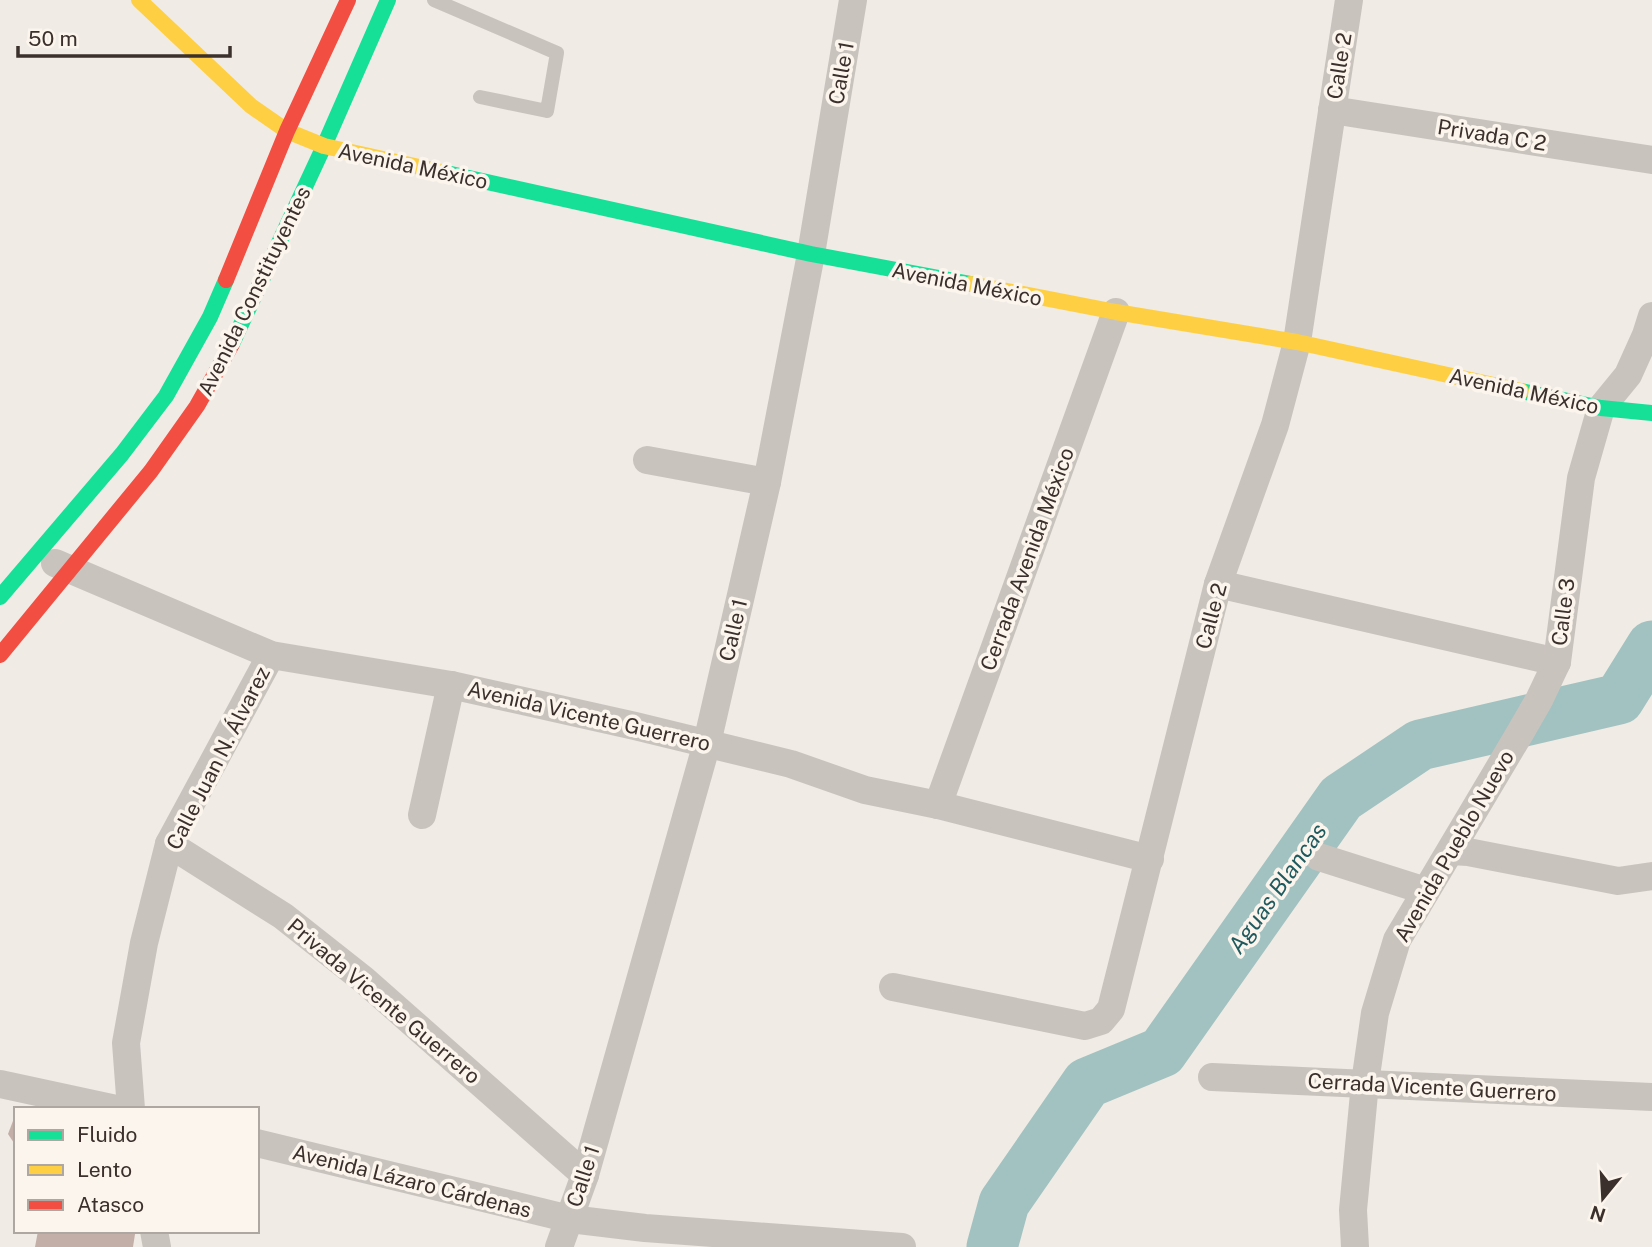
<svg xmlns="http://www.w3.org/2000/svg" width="1652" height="1247" font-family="'Public Sans',sans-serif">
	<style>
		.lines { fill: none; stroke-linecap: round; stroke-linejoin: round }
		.river { stroke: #a1c2c1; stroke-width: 51 }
		.building { fill: #c3afa7 }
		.lane { stroke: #c9c3be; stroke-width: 14 }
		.street { stroke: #c9c3be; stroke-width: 28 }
		.fast { stroke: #16e098; stroke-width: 16 }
		.slow { stroke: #ffcf43; stroke-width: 16 }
		.jam { stroke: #f24e42; stroke-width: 16 }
		.labels { text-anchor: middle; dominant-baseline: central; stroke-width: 7; stroke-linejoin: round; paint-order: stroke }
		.street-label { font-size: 21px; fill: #3b302b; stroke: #fbf5ee }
		.water-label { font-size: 23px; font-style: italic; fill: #1f5a5e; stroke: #fbf5ee }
	</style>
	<rect width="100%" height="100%" fill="#f0ebe5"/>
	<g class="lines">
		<path class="river" d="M992,1247L1004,1203L1087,1083L1162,1052L1341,798L1420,745L1619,699L1652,646"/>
	</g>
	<g class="building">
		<path d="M16,1113V1146L8,1134Z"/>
		<path d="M38,1231H116L135,1234L133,1247H35Z"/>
	</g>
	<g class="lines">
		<path class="lane" d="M434,0L557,53L547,111L480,97"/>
		<g class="street">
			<path d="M1332,110L1652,160"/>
			<path d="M647,460L767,482"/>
			<path d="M55,563L271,655L451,685L635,726L791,764L865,790L938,805L1150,859"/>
			<path d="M1218,584L1557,662"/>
			<path d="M938,805L1116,312"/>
			<path d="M422,815L451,685"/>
			<path d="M169,844L283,916L364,980L585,1175"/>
			<path d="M1451,851L1468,852L1618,881L1652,876"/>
			<path d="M1319,857L1426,891"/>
			<path d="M893,987L1085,1026L1101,1021L1111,1009L1218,584L1275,425L1297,342L1349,0"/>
			<path d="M1212,1077L1652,1097"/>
			<path d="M0,1084L116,1109"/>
			<path d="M131,1109L126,1043L144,943L169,844L271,655"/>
			<path d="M257,1143L570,1219L645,1228L902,1247"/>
			<path d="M154,1231L157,1247"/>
			<path d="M559,1247L585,1175L707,743L767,482L811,254L853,0"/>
			<path d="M1355,1247L1353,1210L1365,1083L1375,1013L1397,940L1520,733L1539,700L1557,662L1581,478L1601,408L1628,375L1646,335L1652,316"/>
		</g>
		<g class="fast">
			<path d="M442,172L811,254L971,284"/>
			<path d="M232,344L324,146L388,0"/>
			<path d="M1521,391L1601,408L1652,413"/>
			<path d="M0,597L122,454L166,396L210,317L226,280"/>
		</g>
		<g class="slow">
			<path d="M139,0L251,106L287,131L324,146L442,172"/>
			<path d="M971,284L1116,312L1297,342L1521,391"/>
		</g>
		<g class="jam">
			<path d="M226,280L287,131L348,0"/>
			<path d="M0,655L151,471L197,406L232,344"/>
		</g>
	</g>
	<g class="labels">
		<g class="street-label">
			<text transform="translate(1339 66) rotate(-81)">Calle 2</text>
			<text transform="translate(841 73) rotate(-80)">Calle 1</text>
			<text transform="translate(1492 135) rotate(9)">Privada C 2</text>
			<text transform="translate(413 166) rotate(12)">Avenida México</text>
			<text transform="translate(967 284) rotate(11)">Avenida México</text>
			<text transform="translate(254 291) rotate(-64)">Avenida Constituyentes</text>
			<text transform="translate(1524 391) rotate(12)">Avenida México</text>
			<text transform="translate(1027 559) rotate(-70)">Cerrada Avenida México</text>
			<text transform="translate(1563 612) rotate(-83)">Calle 3</text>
			<text transform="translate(1211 616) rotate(-75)">Calle 2</text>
			<text transform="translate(733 630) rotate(-77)">Calle 1</text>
			<text transform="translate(589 716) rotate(13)">Avenida Vicente Guerrero</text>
			<text transform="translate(218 758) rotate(-63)">Calle Juan N. Álvarez</text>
			<text transform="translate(1454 846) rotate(-60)">Avenida Pueblo Nuevo</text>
			<text transform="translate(384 1001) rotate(40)">Privada Vicente Guerrero</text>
			<text transform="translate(1432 1087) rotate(3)">Cerrada Vicente Guerrero</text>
			<text transform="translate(583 1176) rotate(-72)">Calle 1</text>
			<text transform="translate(412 1181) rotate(14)">Avenida Lázaro Cárdenas</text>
		</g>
		<g class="water-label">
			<text transform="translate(1277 888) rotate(-55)">Aguas Blancas</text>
		</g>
	</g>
	<rect x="14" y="1107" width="245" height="126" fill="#fbf5ee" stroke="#aea6a0" stroke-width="2"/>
	<rect x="28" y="1130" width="35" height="10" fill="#16e098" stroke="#aea6a0" stroke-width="2"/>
	<text x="77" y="1142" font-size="21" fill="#3b302b">Fluido</text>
	<rect x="28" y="1165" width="35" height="10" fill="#ffcf43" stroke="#aea6a0" stroke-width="2"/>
	<text x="77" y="1177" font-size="21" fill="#3b302b">Lento</text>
	<rect x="28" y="1200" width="35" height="10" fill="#f24e42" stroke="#aea6a0" stroke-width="2"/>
	<text x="77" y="1212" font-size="21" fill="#3b302b">Atasco</text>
	<g transform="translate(1603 1198) rotate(198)" stroke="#fbf5ee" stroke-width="5" paint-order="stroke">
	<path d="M0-5L12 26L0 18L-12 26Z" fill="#3b302b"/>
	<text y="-10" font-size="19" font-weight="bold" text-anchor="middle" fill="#3b302b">N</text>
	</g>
	<path d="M18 46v10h212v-10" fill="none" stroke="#3b302b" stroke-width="3.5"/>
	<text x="28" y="46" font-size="21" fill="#3b302b" stroke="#fbf5ee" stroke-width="5" paint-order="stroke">50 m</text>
</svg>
